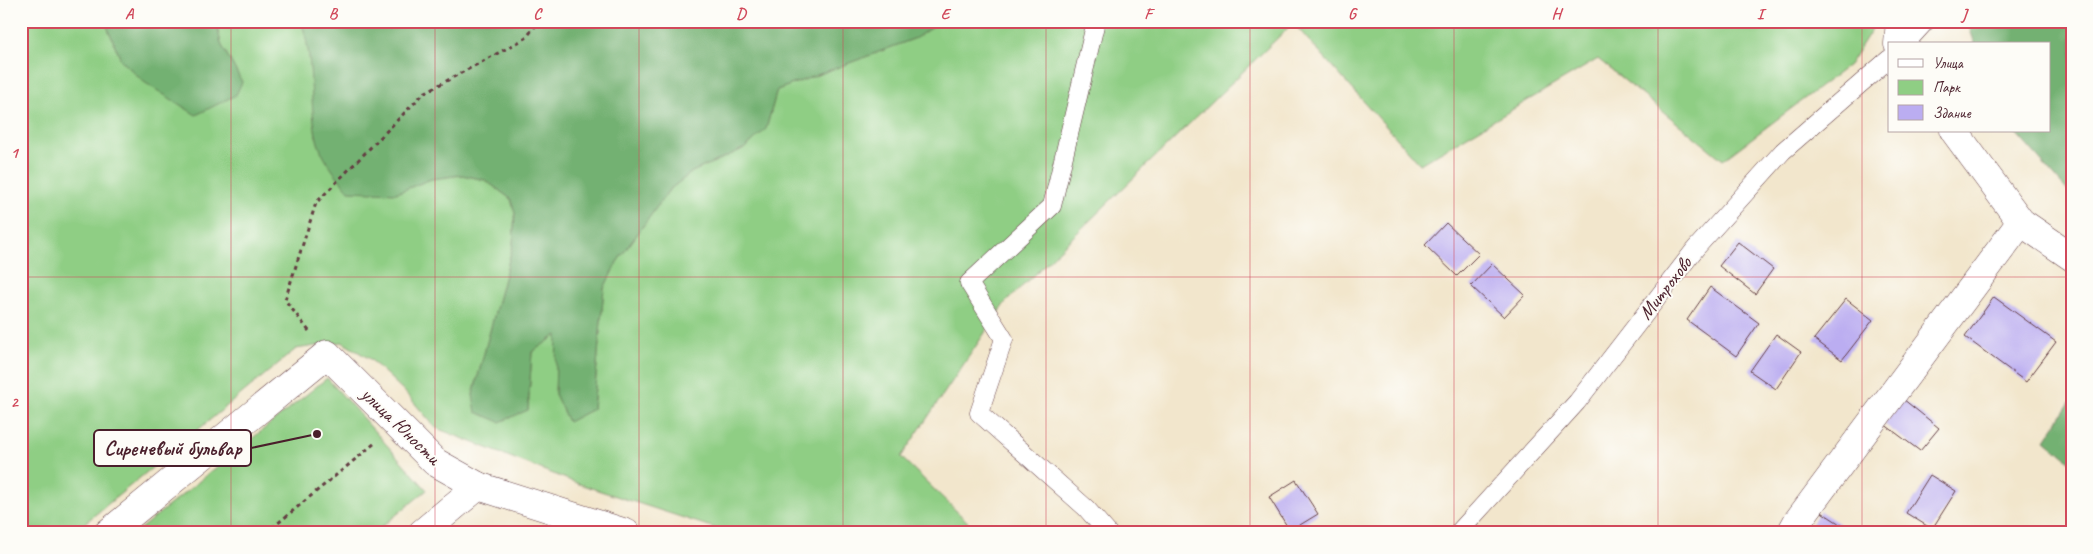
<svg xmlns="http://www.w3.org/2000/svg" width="2093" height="554" font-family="Caveat,sans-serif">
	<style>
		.green { fill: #8fce84; stroke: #6c7658 }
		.forest { fill: #73b172; stroke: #5e684e }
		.building { fill: #bbadf1 }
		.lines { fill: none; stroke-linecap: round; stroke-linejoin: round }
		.service-casing { stroke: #633d43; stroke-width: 19 }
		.minor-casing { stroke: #633d43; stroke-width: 29 }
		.path { stroke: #633d43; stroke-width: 3; stroke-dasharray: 4 4; stroke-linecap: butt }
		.service { stroke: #fff; stroke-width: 18 }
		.minor { stroke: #fff; stroke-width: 28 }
		.grid { fill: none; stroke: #d1495b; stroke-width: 1; stroke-opacity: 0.55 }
		.labels { text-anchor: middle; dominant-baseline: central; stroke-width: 4; stroke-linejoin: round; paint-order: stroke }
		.street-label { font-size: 20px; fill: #4a1f2b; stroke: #fdfcf7 }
		.leader { fill: none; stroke: #4a1f2b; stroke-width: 2 }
		.callout-dot { fill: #4a1f2b; stroke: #fdfcf7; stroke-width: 2 }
		.callout { fill: #fdfcf7; stroke: #4a1f2b; stroke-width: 2 }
		.callout-label { font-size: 21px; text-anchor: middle; font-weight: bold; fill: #4a1f2b }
		.neatline { fill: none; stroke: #d1495b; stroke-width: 2 }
		.grid-label { font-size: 16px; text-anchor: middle; font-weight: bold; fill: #d1495b }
	</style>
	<rect width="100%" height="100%" fill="#fdfcf7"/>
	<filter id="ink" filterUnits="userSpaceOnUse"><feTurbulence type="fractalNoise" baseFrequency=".02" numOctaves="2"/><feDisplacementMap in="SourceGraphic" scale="10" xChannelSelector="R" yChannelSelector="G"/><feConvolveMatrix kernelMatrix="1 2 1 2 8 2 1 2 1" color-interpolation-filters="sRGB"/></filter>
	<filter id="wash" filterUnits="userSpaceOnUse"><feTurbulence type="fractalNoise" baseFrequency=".0096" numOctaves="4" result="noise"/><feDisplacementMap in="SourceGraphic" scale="20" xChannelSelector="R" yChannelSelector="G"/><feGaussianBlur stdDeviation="1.12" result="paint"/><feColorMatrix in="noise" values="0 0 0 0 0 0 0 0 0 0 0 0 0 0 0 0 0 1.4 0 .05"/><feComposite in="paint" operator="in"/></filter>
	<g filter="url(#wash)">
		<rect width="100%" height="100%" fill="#f2e6cc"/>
		<g class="green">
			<path d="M21,21H105L121,60L144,82H242L221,44L216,21H301L308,41L316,137L396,193L431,179L462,175L485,180L511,199L515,213L513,245L473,395L528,410L532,352L558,334L555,394L568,421L593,409L604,288L617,262L669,190L692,172L745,148L766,129L777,90L916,38L940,21H1877L1849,65L1723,160L1598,59L1420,164L1293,23L1005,303L901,457L979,533H730L579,484L436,428L404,391L370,359L342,342L296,349L73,533H21Z"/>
			<path d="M327,378L427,490L374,533H135Z"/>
		</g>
		<g class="forest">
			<path d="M105,21H216L221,44L242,82L236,95L196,115L144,82L121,60Z"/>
			<path d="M301,21H940L916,38L777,90L766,129L745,148L692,172L669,190L617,262L604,288L593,409L568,422L555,394L557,335L532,352L528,410L500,422L476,412L473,395L513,245L515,213L511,199L485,180L462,175L431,179L396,193L349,191C336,175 320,157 316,135C309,97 314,58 301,21Z"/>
			<path d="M1967,21H2072V196L2014,131H2049V44H1975Z"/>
			<path d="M2072,399V463L2045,440Z"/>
		</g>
		<g id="blocks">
			<g class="building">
				<path d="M1446,223L1479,254L1457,276L1425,245Z"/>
				<path d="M1738,242L1773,269L1755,294L1719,266Z"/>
				<path d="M1492,264L1525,295L1504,317L1471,286Z"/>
				<path d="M1710,287L1759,323L1736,356L1687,320Z"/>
				<path d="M1994,297L2056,342L2026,382L1965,337Z"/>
				<path d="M1846,299L1873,320L1842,360L1814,339Z"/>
				<path d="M1776,334L1801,352L1776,389L1750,371Z"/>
				<path d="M1903,399L1939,428L1920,451L1884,424Z"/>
				<path d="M1930,475L1956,491L1932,529L1906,513Z"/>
				<path d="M1296,480L1318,514L1290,531L1269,497Z"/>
				<path d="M1820,511L1854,533H1806Z"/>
			</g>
		</g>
	</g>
	<g filter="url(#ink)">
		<use href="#blocks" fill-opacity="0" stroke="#633d43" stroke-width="1"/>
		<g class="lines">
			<defs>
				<g id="service">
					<path d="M1096,21L1052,206L969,283L1004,339L979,413L1086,508L1108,533"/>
					<path d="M1905,44L1926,21"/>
					<path d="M1458,533L1577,402L1696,248L1783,151L1889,59"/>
				</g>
				<g id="minor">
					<path d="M1898,44L1900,21"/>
					<path d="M1954,131L2021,222L2072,257"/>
					<path d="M108,533L327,354L435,462L478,486L626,533"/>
					<path d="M422,533L478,486"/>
					<path d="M1791,533L1797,522L2021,222"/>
				</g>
			</defs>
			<use href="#service" class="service-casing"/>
			<use href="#minor" class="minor-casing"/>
			<g class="path">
				<path d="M309,331L285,300L316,203L424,93L526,38L539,21"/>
				<path d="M266,533L375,443"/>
			</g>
			<use href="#service" class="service"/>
			<use href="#minor" class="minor"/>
		</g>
	</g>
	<path class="grid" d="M231,21V533M435,21V533M639,21V533M843,21V533M1046,21V533M1250,21V533M1454,21V533M1658,21V533M1862,21V533M21,277H2072"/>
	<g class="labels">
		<g class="street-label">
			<text transform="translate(1665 288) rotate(-52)">Митрохово</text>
			<text transform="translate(401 426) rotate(44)">улица Юности</text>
		</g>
	</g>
	<path class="leader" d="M317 434L251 448"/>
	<circle class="callout-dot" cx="317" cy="434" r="5"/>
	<rect class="callout" x="94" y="430" width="157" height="36" rx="5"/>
	<g class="callout-label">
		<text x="173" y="455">Сиреневый бульвар</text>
	</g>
	<rect width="2093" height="554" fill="none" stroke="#fdfcf7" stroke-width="55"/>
	<rect x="1888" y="42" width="162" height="90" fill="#fdfcf7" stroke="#b5a4a5"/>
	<rect x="1898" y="59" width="25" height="8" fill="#ffffff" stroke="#b5a4a5"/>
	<text x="1933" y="68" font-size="15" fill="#4a1f2b">Улица</text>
	<rect x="1898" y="80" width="25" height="15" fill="#8fce84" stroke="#b5a4a5"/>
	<text x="1933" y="92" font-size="15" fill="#4a1f2b">Парк</text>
	<rect x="1898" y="105" width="25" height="15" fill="#bbadf1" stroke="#b5a4a5"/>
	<text x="1933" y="118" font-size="15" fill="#4a1f2b">Здание</text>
	<rect x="28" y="28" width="2038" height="498" class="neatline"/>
	<g class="grid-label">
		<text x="129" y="19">A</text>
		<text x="333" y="19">B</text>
		<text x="537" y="19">C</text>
		<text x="741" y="19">D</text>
		<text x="945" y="19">E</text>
		<text x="1148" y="19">F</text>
		<text x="1352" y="19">G</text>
		<text x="1556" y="19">H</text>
		<text x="1760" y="19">I</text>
		<text x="1964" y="19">J</text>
		<text x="14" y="158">1</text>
		<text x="14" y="407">2</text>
	</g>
</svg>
